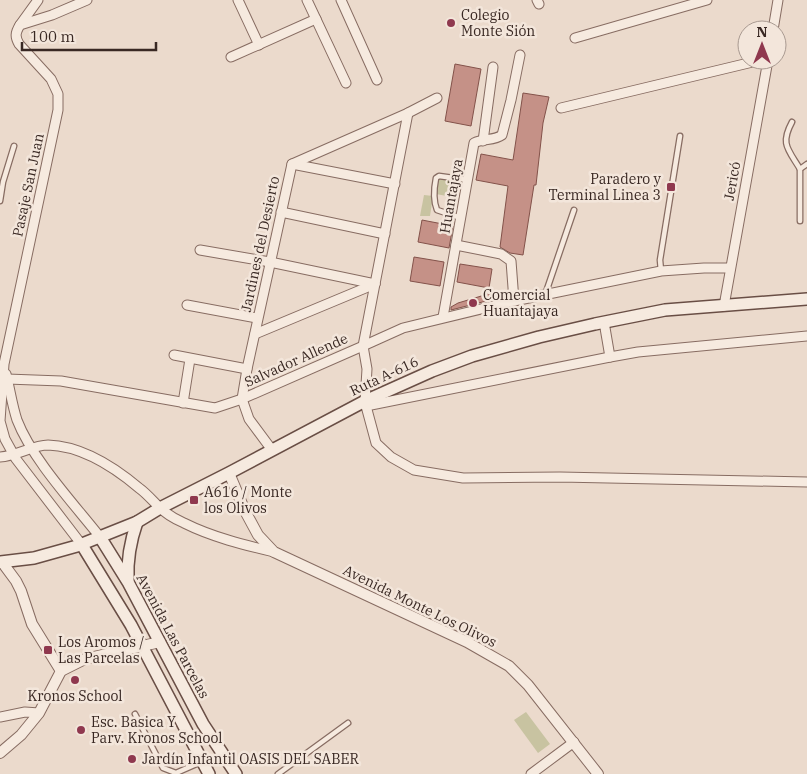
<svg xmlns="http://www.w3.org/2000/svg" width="807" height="774" font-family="'IBM Plex Serif',serif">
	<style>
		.green { fill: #c8c3a1 }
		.building { fill: #c59187; stroke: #83524a }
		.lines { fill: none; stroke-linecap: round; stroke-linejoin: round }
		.service-casing { stroke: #876c62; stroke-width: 7 }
		.minor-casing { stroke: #876c62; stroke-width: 11 }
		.tertiary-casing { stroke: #876c62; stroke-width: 12 }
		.secondary-casing { stroke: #694e45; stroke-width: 14 }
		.service { stroke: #f6eadf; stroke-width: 4.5 }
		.minor { stroke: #f6eadf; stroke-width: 9 }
		.tertiary { stroke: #f6eadf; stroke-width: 10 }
		.secondary { stroke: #f6eadf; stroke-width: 11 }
		.poi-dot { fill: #8f384e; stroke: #f3e6db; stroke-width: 2 }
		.labels { text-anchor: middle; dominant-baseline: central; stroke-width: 5; stroke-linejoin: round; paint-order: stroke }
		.poi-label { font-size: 14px; fill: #392823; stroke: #f3e6db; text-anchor: start }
		.street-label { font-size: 14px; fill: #392823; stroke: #f3e6db }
	</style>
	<rect width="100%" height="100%" fill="#ebdacc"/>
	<g class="green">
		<path d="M438,178L455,181L452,197L436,194Z"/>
		<path d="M424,195L433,196L430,216H420Z"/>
		<path d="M526,712L550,744L538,753L514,720Z"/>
	</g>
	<g class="building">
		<path d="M455,64L481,69L471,126L445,121Z"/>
		<path d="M523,93L549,97L543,123L536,185H534L523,255L510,253L500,247L508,186L476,180L481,154L513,160Z"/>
		<path d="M422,220L453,226L449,248L418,242Z"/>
		<path d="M414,257L444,262L440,286L410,281Z"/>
		<path d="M460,264L492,269L489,288L457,282Z"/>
		<path d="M488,294H497L498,298L451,310V307L458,303Z"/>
	</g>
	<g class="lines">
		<defs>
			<g id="service">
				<path d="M792,122C780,144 788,149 800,169"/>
				<path d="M0,201L3,182L14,146"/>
				<path d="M461,218L437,210C433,200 434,188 436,178L439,176L468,180"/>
				<path d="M800,221V169L807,164"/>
				<path d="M661,271L660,260L680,136"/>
				<path d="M545,295L574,210"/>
				<path d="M135,714L163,768L176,773L201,762"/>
				<path d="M278,774L348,723"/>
			</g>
			<g id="minor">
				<path d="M238,0L259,45"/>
				<path d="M307,0L346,83"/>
				<path d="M341,0L377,80"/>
				<path d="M537,0L539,4"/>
				<path d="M20,25L38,0"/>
				<path d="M773,30L778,0"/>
				<path d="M575,38L707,0"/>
				<path d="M231,57L316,19"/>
				<path d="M561,108L761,60"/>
				<path d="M483,141L493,67"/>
				<path d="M292,164L395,184"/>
				<path d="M281,212L385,234"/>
				<path d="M456,245L501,254L511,261L514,301"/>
				<path d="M200,250L270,262L375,284"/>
				<path d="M730,268H704L661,271L514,301L403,328L363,346L367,369L365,401L366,406L610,357L638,352L807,336"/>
				<path d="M187,305L257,318"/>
				<path d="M724,306L768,60"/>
				<path d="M443,317L474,143C483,138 494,141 502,135L511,100L520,55"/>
				<path d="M604,322L610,357"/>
				<path d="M255,334L375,284"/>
				<path d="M174,355L247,369"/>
				<path d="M6,374C10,389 12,405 17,420C32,459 74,504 100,537"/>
				<path d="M7,379L61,381L215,408L242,399L363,346L408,113"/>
				<path d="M183,403L190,359"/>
				<path d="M366,406L376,443L391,457L414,470L463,478L560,477L807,482"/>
				<path d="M272,450L249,419L242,399L247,369L292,164L408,113L437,98"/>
				<path d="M0,457C17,456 33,445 48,445C82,446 113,466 139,488C146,493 152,500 158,506C165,513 175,519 184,523C212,537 244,545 274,552"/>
				<path d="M82,545L16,459L5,439L0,421L4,364L58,110V94L51,79L19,44C15,37 15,33 20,25L52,15L87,0"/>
				<path d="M0,717L25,712L39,713"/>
				<path d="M531,774L574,742"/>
			</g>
			<g id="tertiary">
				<path d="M229,473L245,511L258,535L274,552L467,642L509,666L528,685L598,774"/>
				<path d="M2,562L16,581L21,591L32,624L61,671"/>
				<path d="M0,753L21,735L39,713L61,671L85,659L160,642"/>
			</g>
			<g id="secondary">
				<path d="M100,537L128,582L203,724L236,774"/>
				<path d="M82,545L131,625L209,774"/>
				<path d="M0,562L34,558L77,546L137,522L160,508L229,473L365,401L432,371L472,356L539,337L595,324L665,310L807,299"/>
				<path d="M128,580C127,559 130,542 137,522"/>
			</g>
		</defs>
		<use href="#service" class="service-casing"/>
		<use href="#minor" class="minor-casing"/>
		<use href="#tertiary" class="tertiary-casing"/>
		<use href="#secondary" class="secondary-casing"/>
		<use href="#service" class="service"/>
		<use href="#minor" class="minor"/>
		<use href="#tertiary" class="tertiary"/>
		<use href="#secondary" class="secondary"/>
	</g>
	<g class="poi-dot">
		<circle cx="451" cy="23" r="5"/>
		<rect x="666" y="182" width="10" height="10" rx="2.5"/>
		<circle cx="473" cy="303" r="5"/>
		<rect x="189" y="495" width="10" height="10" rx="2.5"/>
		<rect x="43" y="645" width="10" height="10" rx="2.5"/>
		<circle cx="75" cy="680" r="5"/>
		<circle cx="81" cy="730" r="5"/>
		<circle cx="132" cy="759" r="5"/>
	</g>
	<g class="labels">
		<g class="poi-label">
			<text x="461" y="15">Colegio<tspan x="461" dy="16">Monte Sión</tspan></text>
			<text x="661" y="179" text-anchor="end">Paradero y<tspan x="661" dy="16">Terminal Linea 3</tspan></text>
			<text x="483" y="295">Comercial<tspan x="483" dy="16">Huantajaya</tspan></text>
			<text x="204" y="492">A616 / Monte<tspan x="204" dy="16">los Olivos</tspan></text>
			<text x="58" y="642">Los Aromos /<tspan x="58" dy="16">Las Parcelas</tspan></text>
			<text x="75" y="696" text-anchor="middle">Kronos School</text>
			<text x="91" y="722">Esc. Basica Y<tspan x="91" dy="16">Parv. Kronos School</tspan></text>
			<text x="142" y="759">Jardín Infantil OASIS DEL SABER</text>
		</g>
		<g class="street-label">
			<text transform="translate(732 181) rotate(-80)">Jericó</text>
			<text transform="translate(28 185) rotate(-78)">Pasaje San Juan</text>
			<text transform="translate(451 196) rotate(-80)">Huantajaya</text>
			<text transform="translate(260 244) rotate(-78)">Jardines del Desierto</text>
			<text transform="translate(296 360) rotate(-24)">Salvador Allende</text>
			<text transform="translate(384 376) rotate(-25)">Ruta A-616</text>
			<text transform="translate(420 606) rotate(26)">Avenida Monte Los Olivos</text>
			<text transform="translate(173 636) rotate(62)">Avenida Las Parcelas</text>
		</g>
	</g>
	<g transform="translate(762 45)"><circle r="24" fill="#f3e6db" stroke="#a99a91"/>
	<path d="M0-4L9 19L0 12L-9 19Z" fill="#8f384e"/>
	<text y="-8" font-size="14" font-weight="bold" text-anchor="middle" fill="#392823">N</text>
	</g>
	<path d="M22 42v8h134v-8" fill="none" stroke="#392823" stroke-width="2.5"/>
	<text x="30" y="42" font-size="15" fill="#392823" stroke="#f3e6db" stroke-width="4" paint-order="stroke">100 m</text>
</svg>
